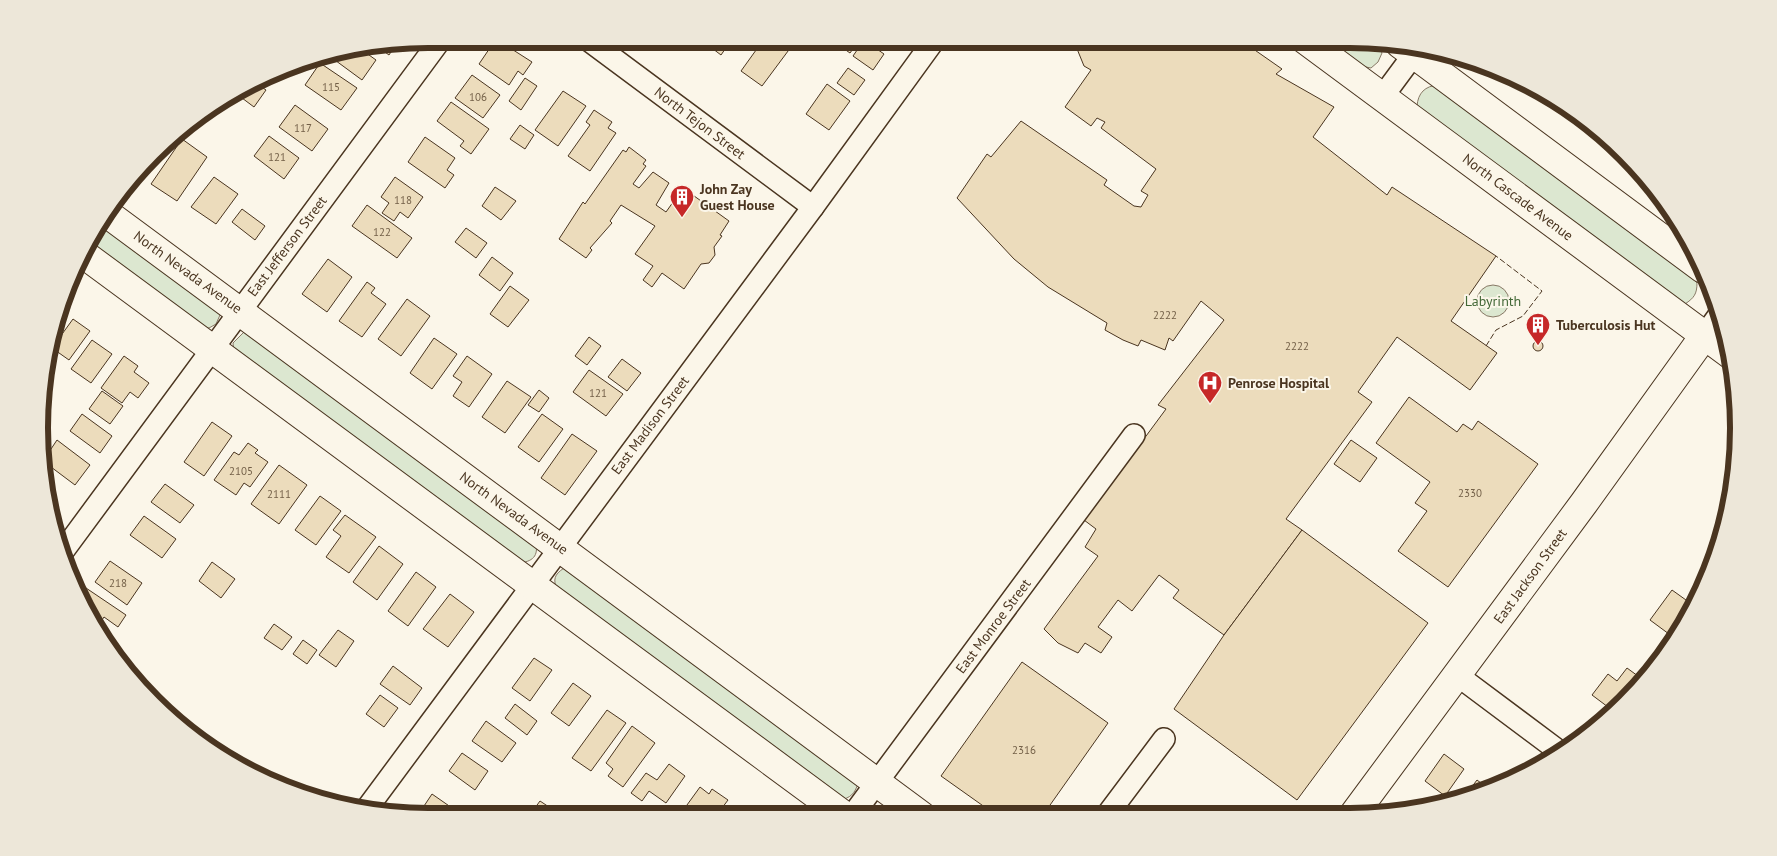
<svg xmlns="http://www.w3.org/2000/svg" width="1777" height="856" font-family="'PT Sans',sans-serif">
	<style>
		.green { fill: #dce7d0; stroke: #887966 }
		.building { fill: #ecdcbc; stroke: #4a3520 }
		.lines { fill: none; stroke-linecap: round; stroke-linejoin: round }
		.minor-casing { stroke: #4a3520; stroke-width: 24 }
		.major-casing { stroke: #4a3520; stroke-width: 30 }
		.minor { stroke: #fbf6e9; stroke-width: 21 }
		.major { stroke: #fbf6e9; stroke-width: 28 }
		.fence { stroke: #4a3520; stroke-width: 1; stroke-dasharray: 6 2.5; stroke-linecap: butt }
		.labels { text-anchor: middle; dominant-baseline: central; stroke-width: 4; stroke-linejoin: round; paint-order: stroke }
		.number-label { font-size: 11px; fill: #725f47 }
		.street-label { font-size: 14px; fill: #4a3520; stroke: #fbf6e9 }
		.poi-label { font-size: 14px; font-weight: bold; fill: #4a3520; stroke: #fbf6e9; text-anchor: start }
		.park-label { font-size: 14px; fill: #436837; stroke: #fbf6e9 }
		.rim { fill: none; stroke: #4a3520; stroke-width: 6 }
	</style>
	<rect width="100%" height="100%" fill="#fbf6e9"/>
	<g class="green">
		<path d="M1324,39L1376,41L1382,53L1378,62L1371,68L1361,66Z"/>
		<path d="M1438,85L1675,260L1697,283C1697,294 1694,298 1685,304L1677,302L1417,106C1418,93 1425,86 1438,85Z"/>
		<path d="M100,220L217,306L220,315L216,324L209,328L199,327L87,244Z"/>
		<circle cx="1493" cy="301" r="16"/>
		<path d="M244,332L535,540C539,554 535,561 520,563L234,353L233,343Z"/>
		<path d="M564,568L858,783C855,794 850,798 840,800L557,590C553,579 554,575 564,568Z"/>
	</g>
	<g class="building">
		<path d="M496,39L532,62L523,75L518,71L509,85L479,64Z"/>
		<path d="M700,39H732L721,55Z"/>
		<path d="M764,39H797L762,86L741,71Z"/>
		<path d="M830,39H860L850,53Z"/>
		<path d="M1073,39H1116L1127,46L1132,39H1239L1282,69L1276,74L1334,107L1313,137L1387,195L1392,187L1496,256L1451,321L1497,353L1470,390L1397,337L1358,392L1372,402L1286,519L1302,530L1224,635L1173,598L1179,590L1159,575L1132,611L1118,600L1098,627L1112,637L1101,653L1085,643L1078,653L1058,643L1044,629L1098,556L1085,547L1096,529L1084,520L1166,409L1158,405L1224,320L1201,301L1173,341L1169,338L1165,350L1141,340L1138,346L1123,340L1105,330L1107,323L1048,287L1014,259L957,198L987,154L991,157L1021,121L1107,180L1104,185L1134,206L1141,207L1148,195L1141,191L1156,169L1101,128L1105,122L1097,118L1091,126L1065,107L1091,70L1084,66Z"/>
		<path d="M864,40L884,54L873,70L853,56Z"/>
		<path d="M396,44L389,55L378,47Z"/>
		<path d="M362,50L376,60L362,80L328,55Z"/>
		<path d="M320,63L357,88L341,110L305,85Z"/>
		<path d="M848,68L865,80L854,95L837,83Z"/>
		<path d="M472,75L500,95L483,118L455,98Z"/>
		<path d="M525,78L537,86L521,110L509,101Z"/>
		<path d="M257,84L266,90L254,107L238,95Z"/>
		<path d="M827,84L850,101L829,130L806,114Z"/>
		<path d="M563,91L586,106L558,146L535,130Z"/>
		<path d="M451,102L489,129L471,154L460,146L464,141L437,121Z"/>
		<path d="M295,105L328,129L312,151L279,127Z"/>
		<path d="M594,110L612,122L608,128L616,133L590,171L568,156L590,125L586,122Z"/>
		<path d="M520,125L534,135L525,149L510,139Z"/>
		<path d="M269,136L299,158L284,179L254,156Z"/>
		<path d="M425,137L455,158L447,170L454,175L445,188L408,162Z"/>
		<path d="M182,139L207,157L177,201L151,184Z"/>
		<path d="M629,147L646,160L643,164L646,166L633,184L639,188L653,172L669,183L656,205L666,212L683,188L729,221L720,235L722,236L714,247L715,255L709,263L701,264L684,289L662,273L652,287L643,280L653,266L635,254L655,226L621,205L610,221L612,223L590,248L592,250L586,258L559,239L583,202L585,204L623,150L626,152Z"/>
		<path d="M159,153L140,180L137,177Z"/>
		<path d="M214,177L238,194L216,224L191,207Z"/>
		<path d="M395,177L423,197L408,218L400,212L394,221L382,213L389,203L381,197Z"/>
		<path d="M495,187L516,201L501,220L482,206Z"/>
		<path d="M367,205L412,238L397,258L352,226Z"/>
		<path d="M242,209L265,226L255,240L232,222Z"/>
		<path d="M466,228L487,243L476,258L455,242Z"/>
		<path d="M492,257L513,273L500,291L479,275Z"/>
		<path d="M328,259L352,277L327,312L302,294Z"/>
		<path d="M367,282L375,288L371,293L386,304L362,337L339,321Z"/>
		<path d="M510,286L529,300L508,327L490,314Z"/>
		<path d="M407,299L430,316L401,356L378,339Z"/>
		<path d="M73,319L90,331L69,360L52,348Z"/>
		<path d="M589,337L601,346L587,365L575,356Z"/>
		<path d="M434,338L457,354L432,389L410,373Z"/>
		<path d="M92,340L112,354L91,383L71,369Z"/>
		<circle cx="1538" cy="346" r="5"/>
		<path d="M124,356L138,366L134,372L149,383L138,398L130,392L122,403L101,388Z"/>
		<path d="M467,356L492,374L469,407L453,396L462,382L453,376Z"/>
		<path d="M622,359L641,373L627,391L608,377Z"/>
		<path d="M589,370L623,394L606,416L573,392Z"/>
		<path d="M507,381L531,397L505,433L482,417Z"/>
		<path d="M539,390L549,398L539,412L528,405Z"/>
		<path d="M102,391L123,406L110,424L89,409Z"/>
		<path d="M1409,397L1457,432L1463,424L1472,430L1478,421L1538,464L1448,587L1398,551L1427,511L1415,503L1430,482L1376,443Z"/>
		<path d="M82,414L112,436L100,453L70,431Z"/>
		<path d="M542,414L563,429L539,462L518,447Z"/>
		<path d="M212,422L232,436L204,476L184,462Z"/>
		<path d="M572,434L597,451L565,495L541,478Z"/>
		<path d="M57,440L90,465L75,485L43,461Z"/>
		<path d="M1351,440L1377,458L1360,482L1334,464Z"/>
		<path d="M248,443L258,450L255,453L268,462L250,487L244,483L236,495L214,480L234,452L239,455Z"/>
		<path d="M279,465L307,485L279,524L251,504Z"/>
		<path d="M165,484L194,505L180,523L151,502Z"/>
		<path d="M320,496L341,511L316,545L295,530Z"/>
		<path d="M345,515L376,537L349,573L326,557L341,536L333,530Z"/>
		<path d="M144,516L176,539L162,558L130,535Z"/>
		<path d="M1302,530L1428,623L1297,800L1174,709L1224,635Z"/>
		<path d="M379,546L403,564L377,600L353,582Z"/>
		<path d="M110,561L142,583L127,605L95,582Z"/>
		<path d="M212,562L235,579L221,598L199,581Z"/>
		<path d="M416,572L436,587L408,626L388,611Z"/>
		<path d="M86,588L126,615L118,627L104,617L98,626L79,600Z"/>
		<path d="M1672,590L1693,605L1673,637L1650,620Z"/>
		<path d="M450,594L474,612L448,647L423,629Z"/>
		<path d="M274,624L292,637L282,650L264,638Z"/>
		<path d="M338,630L354,641L336,667L319,655Z"/>
		<path d="M303,640L317,650L307,664L293,654Z"/>
		<path d="M534,658L552,670L530,701L512,688Z"/>
		<path d="M1022,662L1108,723L1043,815H996L941,776Z"/>
		<path d="M393,666L422,688L410,705L380,684Z"/>
		<path d="M1627,668L1642,679L1612,710L1592,695L1608,674L1617,681Z"/>
		<path d="M573,683L591,696L569,726L551,713Z"/>
		<path d="M380,695L398,708L384,727L366,714Z"/>
		<path d="M515,704L537,721L527,735L505,718Z"/>
		<path d="M607,710L626,723L591,771L572,758Z"/>
		<path d="M486,721L516,743L502,762L472,741Z"/>
		<path d="M632,726L655,743L623,787L608,776L613,769L606,763Z"/>
		<path d="M462,753L488,771L475,790L449,771Z"/>
		<path d="M1444,754L1464,769L1445,796L1425,781Z"/>
		<path d="M669,764L685,776L666,803L649,791L642,801L631,793L646,773L657,780Z"/>
		<path d="M1477,780L1490,790L1465,796Z"/>
		<path d="M700,787L709,794L712,789L728,800L716,816H679Z"/>
		<path d="M432,794L465,817H427L420,812Z"/>
		<path d="M540,801L558,813L555,817L529,816Z"/>
		<path d="M741,806L754,816H734Z"/>
		<path d="M600,809L610,816V817H594Z"/>
	</g>
	<g class="lines">
		<defs>
			<g id="minor">
				<path d="M587,39L813,207"/>
				<path d="M1383,96L1420,46"/>
				<path d="M1704,336L1719,315"/>
				<path d="M64,550L441,39"/>
				<path d="M1457,675L1560,752"/>
				<path d="M365,811L813,207L935,39"/>
				<path d="M1107,815L1164,739"/>
				<path d="M852,816L1134,435"/>
			</g>
			<g id="major">
				<path d="M1304,39L1731,355"/>
				<path d="M1400,44L1703,269"/>
				<path d="M105,212L922,816"/>
				<path d="M82,253L845,816"/>
				<path d="M1354,814L1584,503L1704,336"/>
			</g>
		</defs>
		<use href="#minor" class="minor-casing"/>
		<use href="#major" class="major-casing"/>
		<use href="#minor" class="minor"/>
		<use href="#major" class="major"/>
		<path class="fence" d="M1486,346L1496,330L1523,316L1542,291L1496,256"/>
	</g>
	<defs>
		<symbol id="building-pin" viewBox="-11 -11 22 30"><path d="M0 17L-7.5 6A9.5 9.5 0 1 1 7.5 6Z" fill="#c62828" stroke="#fbf6e9"/><path d="M-4-6H4V6H1V3H-1V6H-4ZM-2.5-4.3h1.7v1.8h-1.7ZM.8-4.3h1.7v1.8H.8ZM-2.5-1h1.7V.8h-1.7ZM.8-1h1.7V.8H.8Z" fill="#fff"/></symbol>
		<symbol id="hospital-pin" viewBox="-11 -11 22 30"><path d="M0 17L-7.5 6A9.5 9.5 0 1 1 7.5 6Z" fill="#c62828" stroke="#fbf6e9"/><path d="M-5-5h3v3.5h4V-5h3V5h-3V1.5h-4V5h-3Z" fill="#fff"/></symbol>
	</defs>
	<g fill-rule="evenodd">
		<use href="#building-pin" x="668" y="183" width="28" height="38"/>
		<use href="#building-pin" x="1524" y="311" width="28" height="38"/>
		<use href="#hospital-pin" x="1196" y="369" width="28" height="38"/>
	</g>
	<g class="labels">
		<g class="number-label">
			<text x="331" y="87">115</text>
			<text x="478" y="97">106</text>
			<text x="303" y="128">117</text>
			<text x="277" y="157">121</text>
			<text x="403" y="200">118</text>
			<text x="382" y="232">122</text>
			<text x="1165" y="315">2222</text>
			<text x="1297" y="346">2222</text>
			<text x="598" y="393">121</text>
			<text x="241" y="471">2105</text>
			<text x="1470" y="493">2330</text>
			<text x="279" y="494">2111</text>
			<text x="118" y="583">218</text>
			<text x="1024" y="750">2316</text>
		</g>
		<g class="street-label">
			<text transform="translate(700 123) rotate(37)">North Tejon Street</text>
			<text transform="translate(1518 197) rotate(37)">North Cascade Avenue</text>
			<text transform="translate(287 246) rotate(-53)">East Jefferson Street</text>
			<text transform="translate(188 272) rotate(36)">North Nevada Avenue</text>
			<text transform="translate(650 425) rotate(-53)">East Madison Street</text>
			<text transform="translate(514 513) rotate(36)">North Nevada Avenue</text>
			<text transform="translate(1530 576) rotate(-54)">East Jackson Street</text>
			<text transform="translate(993 626) rotate(-53)">East Monroe Street</text>
		</g>
		<g class="poi-label">
			<text x="700" y="189">John Zay<tspan x="700" dy="16">Guest House</tspan></text>
			<text x="1556" y="325">Tuberculosis Hut</text>
			<text x="1228" y="383">Penrose Hospital</text>
		</g>
		<g class="park-label">
			<text x="1493" y="301">Labyrinth</text>
		</g>
	</g>
	<path d="M0 0H1777V856H0ZM428 48H1350A380 380 0 0 1 1730 428V428A380 380 0 0 1 1350 808H428A380 380 0 0 1 48 428V428A380 380 0 0 1 428 48Z" fill="#ede7d9" fill-rule="evenodd"/>
	<path class="rim" d="M428 48H1350A380 380 0 0 1 1730 428V428A380 380 0 0 1 1350 808H428A380 380 0 0 1 48 428V428A380 380 0 0 1 428 48Z"/>
</svg>
